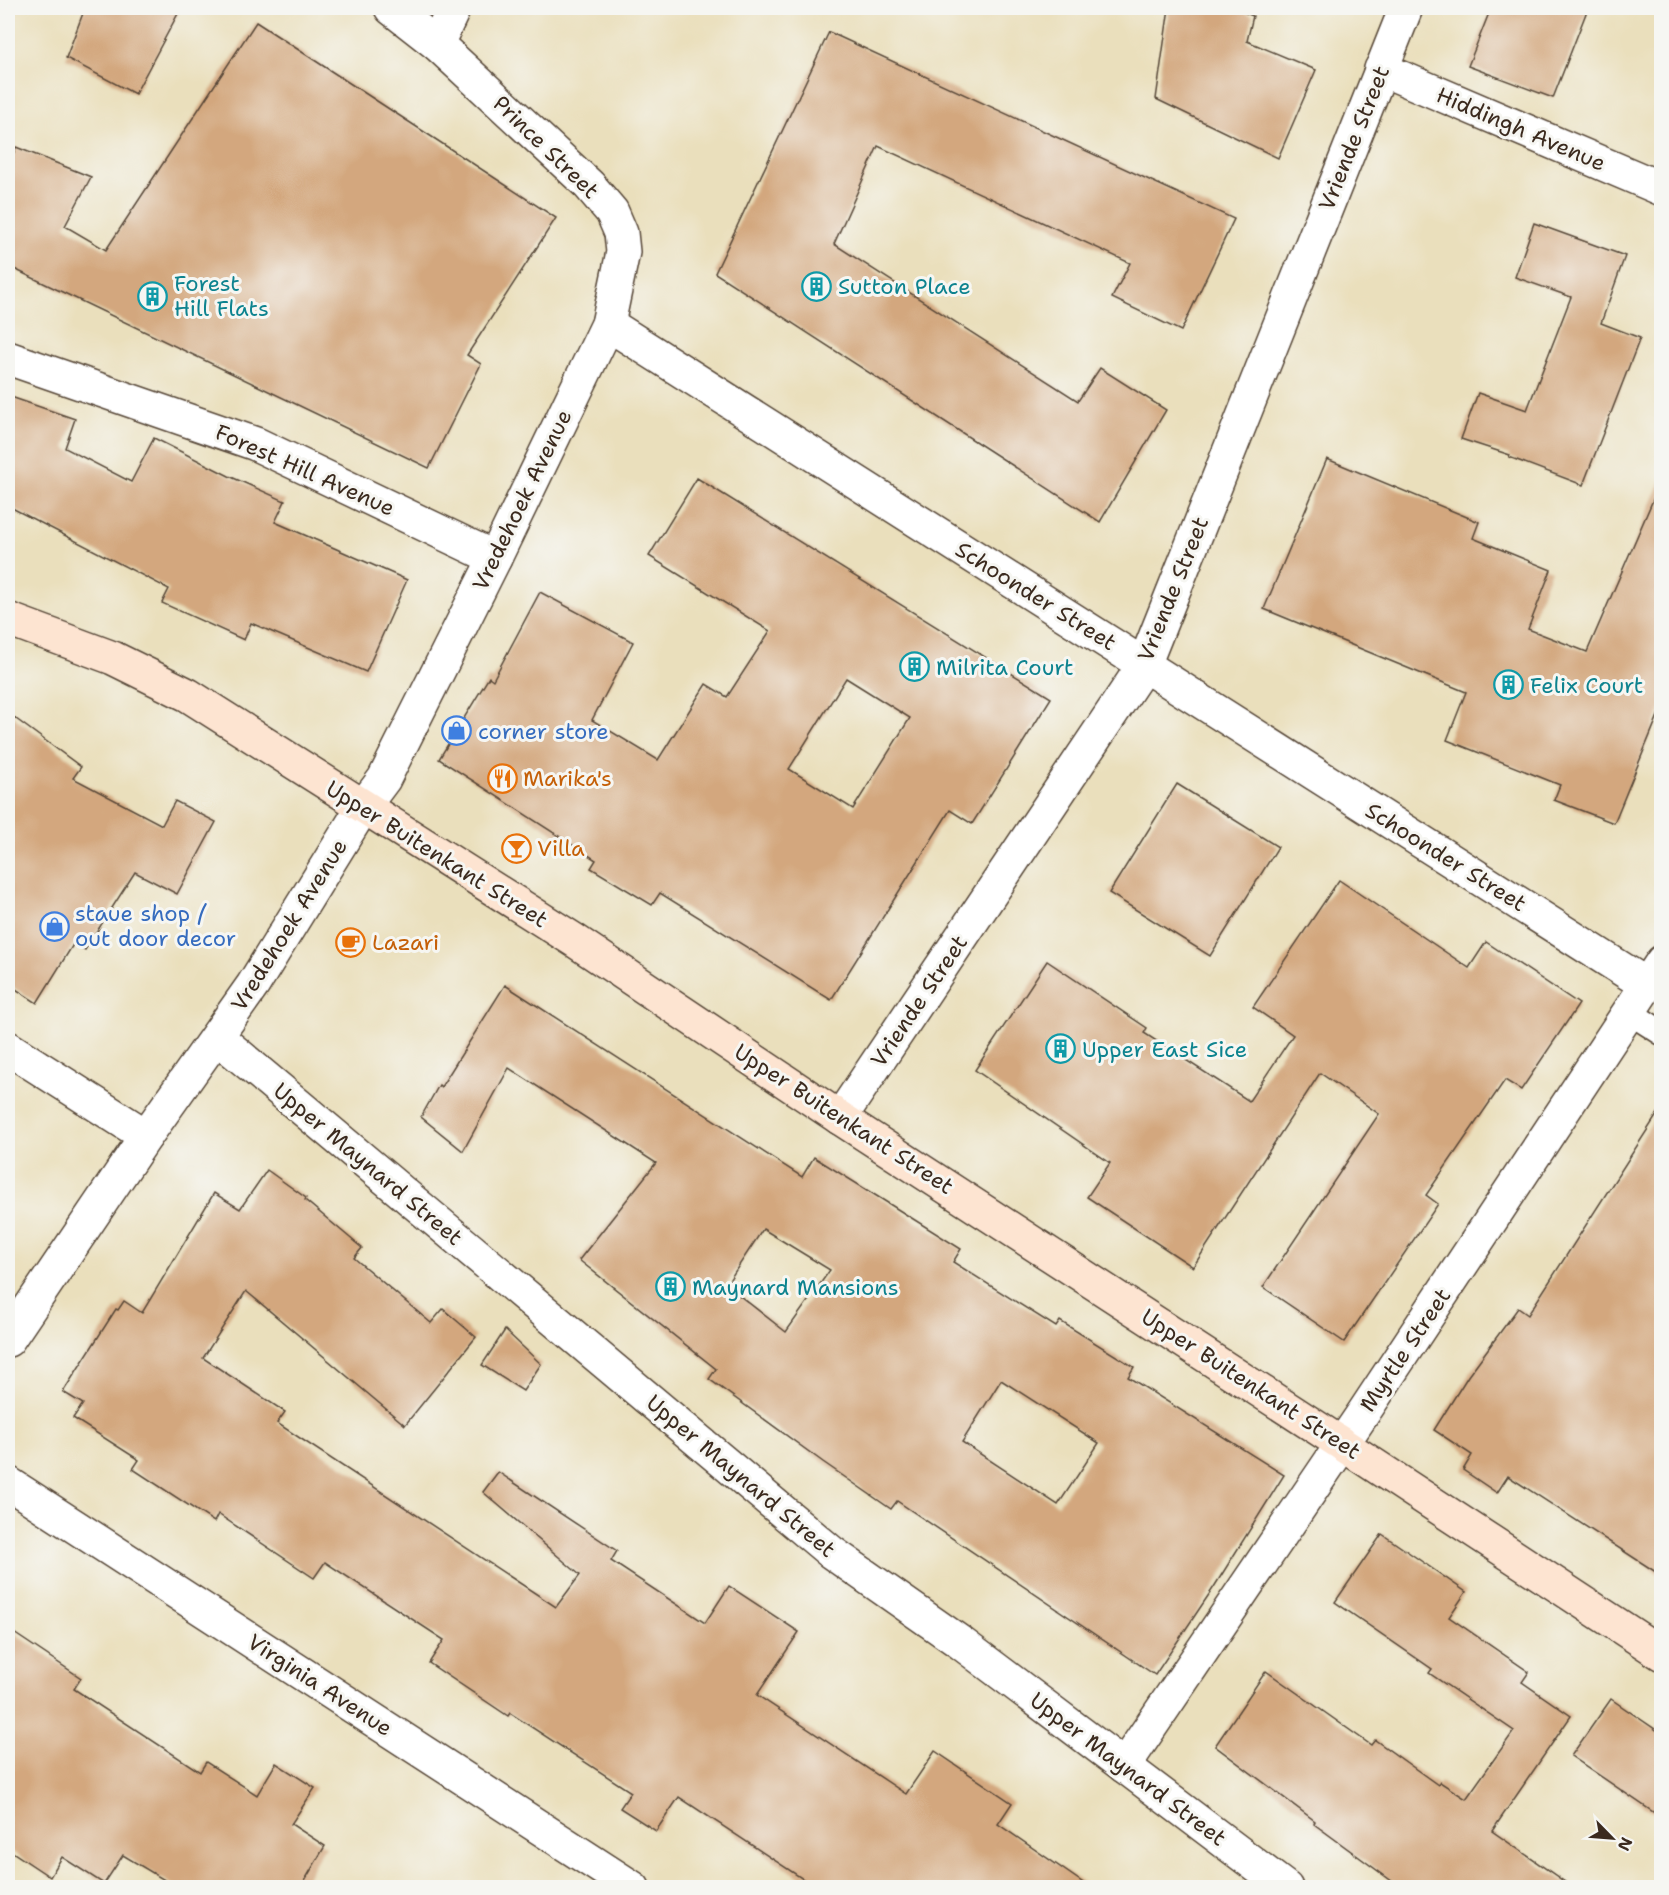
<svg xmlns="http://www.w3.org/2000/svg" width="1669" height="1895" font-family="'Shantell Sans',sans-serif">
	<style>
		.building { fill: #d3a77e; fill-rule: evenodd }
		.lines { fill: none; stroke-linecap: round; stroke-linejoin: round }
		.lane-casing { stroke: #554536; stroke-width: 27 }
		.street-casing { stroke: #554536; stroke-width: 36 }
		.secondary-casing { stroke: #554536; stroke-width: 36 }
		.lane { stroke: #fff; stroke-width: 24 }
		.street { stroke: #fff; stroke-width: 33 }
		.secondary { stroke: #fde4d1; stroke-width: 33 }
		.labels { text-anchor: middle; dominant-baseline: central; stroke-width: 6; stroke-linejoin: round; paint-order: stroke }
		.street-label { font-size: 22px; fill: #3b2a1e; stroke: #f6f6f2 }
		.culture-label { font-size: 22px; fill: #0d838f; stroke: #f6f6f2; text-anchor: start }
		.shop-label { font-size: 22px; fill: #366cbe; stroke: #f6f6f2; text-anchor: start }
		.food-label { font-size: 22px; fill: #c56008; stroke: #f6f6f2; text-anchor: start }
	</style>
	<rect width="100%" height="100%" fill="#f6f6f2"/>
	<filter id="ink" filterUnits="userSpaceOnUse"><feTurbulence type="fractalNoise" baseFrequency=".0167" numOctaves="2"/><feDisplacementMap in="SourceGraphic" scale="12" xChannelSelector="R" yChannelSelector="G"/><feConvolveMatrix kernelMatrix="1 2 1 2 8 2 1 2 1" color-interpolation-filters="sRGB"/></filter>
	<filter id="wash" filterUnits="userSpaceOnUse"><feTurbulence type="fractalNoise" baseFrequency=".008" numOctaves="4" result="noise"/><feDisplacementMap in="SourceGraphic" scale="24" xChannelSelector="R" yChannelSelector="G"/><feGaussianBlur stdDeviation="1.35" result="paint"/><feColorMatrix in="noise" values="0 0 0 0 0 0 0 0 0 0 0 0 0 0 0 0 0 1.4 0 .05"/><feComposite in="paint" operator="in"/></filter>
	<g filter="url(#wash)">
		<rect width="100%" height="100%" fill="#eadfbc"/>
		<g id="blocks">
			<g class="building">
				<path d="M85,8H181L135,94L66,58Z"/>
				<path d="M1169,8H1234L1253,16L1247,41L1316,70L1278,158L1156,99Z"/>
				<path d="M1491,8H1588L1553,98L1468,66Z"/>
				<path d="M256,22L556,218L467,355L481,364L429,468L8,266V167L16,147L91,177L65,226L106,250Z"/>
				<path d="M829,32L1234,219L1181,331L1112,298L1130,263L878,146L834,244L1078,401L1100,368L1166,410L1100,522L715,273Z"/>
				<path d="M1534,223L1625,256L1601,323L1640,338L1583,485L1509,457L1510,455L1461,439L1478,393L1527,410L1571,297L1515,277Z"/>
				<path d="M8,396L75,419L65,448L131,482L154,438L229,476L285,501L275,522L407,580L366,672L251,623L244,640L162,603L169,589L8,506Z"/>
				<path d="M1327,459L1479,522L1473,538L1551,570L1528,629L1587,652L1662,479V706L1614,823L1554,800L1560,785L1447,740L1466,692L1264,609Z"/>
				<path d="M697,478L1051,698L972,824L950,810L831,1000L660,893L652,905L591,868L596,860L439,759L489,677L493,680L540,592L633,642L592,720L658,760L706,684L727,697L770,631L649,556ZM846,678L910,718L853,809L789,769Z"/>
				<path d="M8,713L81,767L73,778L162,825L175,801L216,822L177,894L135,872L85,950L74,943L37,1003L8,984Z"/>
				<path d="M1177,784L1278,847L1210,956L1109,893Z"/>
				<path d="M1339,880L1469,968L1486,942L1579,1004L1521,1090L1505,1080L1426,1195L1438,1204L1344,1342L1263,1287L1379,1114L1320,1073L1193,1267L1087,1197L1110,1163L975,1070L1047,961L1147,1028L1144,1033L1249,1101L1293,1035L1253,1007Z"/>
				<path d="M505,985L802,1177L814,1157L883,1200L961,1249L953,1262L1056,1327L1060,1321L1134,1367L1128,1377L1284,1475L1214,1587L1155,1675L897,1501L891,1509L823,1462L709,1379L716,1369L579,1260L656,1163L509,1068L463,1151L421,1117L439,1085L441,1087ZM763,1229L830,1270L786,1332L726,1285ZM1001,1380L1099,1443L1058,1505L962,1442Z"/>
				<path d="M1662,1107V1576L1508,1476L1497,1493L1463,1470L1472,1455L1434,1430L1468,1376L1518,1308L1528,1315Z"/>
				<path d="M267,1170L306,1198L305,1200L362,1248L354,1258L431,1323L443,1309L476,1337L405,1425L246,1291L203,1358L285,1412L277,1423L556,1607L580,1575L483,1492L498,1472L617,1551L611,1561L705,1623L729,1586L799,1632L757,1695L906,1794L935,1751L1012,1803L998,1824L1089,1887H815L679,1797L656,1831L620,1808L631,1792L510,1713L508,1716L429,1663L444,1640L325,1562L314,1578L218,1514L214,1522L133,1469L139,1460L73,1418L83,1404L63,1392L116,1309L118,1310L124,1301L142,1313L214,1193L240,1209Z"/>
				<path d="M505,1330L541,1364L523,1391L482,1365Z"/>
				<path d="M1382,1534L1466,1592L1449,1617L1529,1672L1522,1682L1571,1716L1492,1831L1572,1887H1400L1314,1824L1315,1821L1215,1746L1266,1671L1371,1745L1375,1740L1438,1785L1440,1782L1466,1799L1514,1731L1429,1673L1432,1669L1335,1602Z"/>
				<path d="M8,1629L81,1678L74,1689L200,1772L206,1762L257,1795L276,1763L315,1788L291,1824L325,1846L301,1887H176L123,1855L104,1884L62,1857L50,1877L8,1849Z"/>
				<path d="M1611,1699L1662,1734V1818L1571,1756Z"/>
			</g>
		</g>
	</g>
	<g filter="url(#ink)">
		<use href="#blocks" fill-opacity="0" stroke="#554536" stroke-width="1.5"/>
		<g class="lines">
			<defs>
				<path id="lane" d="M1629,1012L1662,1033"/>
				<g id="street">
					<path d="M437,44L454,8"/>
					<path d="M1381,69L1662,189"/>
					<path d="M608,324L1647,985"/>
					<path d="M8,358L256,444L495,558"/>
					<path d="M217,1037L831,1552L961,1643L1286,1888"/>
					<path d="M8,1048L146,1136"/>
					<path d="M840,1118L1144,665L1406,8"/>
					<path d="M8,1340L146,1136L253,985L363,807L384,779L495,558L608,324L623,252L621,233L612,212L589,185L437,44L391,8"/>
					<path d="M8,1483L633,1888"/>
					<path d="M1124,1766L1364,1412L1662,962"/>
				</g>
				<path id="secondary" d="M8,619L113,658L188,695L574,940L840,1118L1342,1444L1662,1654"/>
			</defs>
			<use href="#lane" class="lane-casing"/>
			<use href="#street" class="street-casing"/>
			<use href="#secondary" class="secondary-casing"/>
			<use href="#lane" class="lane"/>
			<use href="#street" class="street"/>
			<use href="#secondary" class="secondary"/>
		</g>
	</g>
	<defs>
		<symbol id="building-ring" viewBox="-11 -11 22 22"><circle r="9.5" fill="#f6f6f2" stroke="#0f9aa8" stroke-width="1.5"/><path d="M-4-6H4V6H1V3H-1V6H-4ZM-2.5-4.3h1.7v1.8h-1.7ZM.8-4.3h1.7v1.8H.8ZM-2.5-1h1.7V.8h-1.7ZM.8-1h1.7V.8H.8Z" fill="#0f9aa8"/></symbol>
		<symbol id="shop-ring" viewBox="-11 -11 22 22"><circle r="9.5" fill="#f6f6f2" stroke="#3f7fe0" stroke-width="1.5"/><path d="M-5-2.5h2.3a2.7 3.5 0 0 1 5.4 0H5L5.5 6h-11ZM-1.5-2.5h3a1.5 2.3 0 0 0-3 0Z" fill="#3f7fe0"/></symbol>
		<symbol id="restaurant-ring" viewBox="-11 -11 22 22"><circle r="9.5" fill="#f6f6f2" stroke="#e8710a" stroke-width="1.5"/><path d="M-5-6h1v4h1v-4h1v4h1v-4h1v5L-1.5 .5V6h-2V.5L-5-1ZM5-6V6H3V1.5H1.5Q1.5-4 5-6Z" fill="#e8710a"/></symbol>
		<symbol id="bar-ring" viewBox="-11 -11 22 22"><circle r="9.5" fill="#f6f6f2" stroke="#e8710a" stroke-width="1.5"/><path d="M-6-5H6L.8 .8V4.5H3.5V6h-7V4.5H-.8V.8Z" fill="#e8710a"/></symbol>
		<symbol id="cafe-ring" viewBox="-11 -11 22 22"><circle r="9.5" fill="#f6f6f2" stroke="#e8710a" stroke-width="1.5"/><path d="M-5.5-4.5H6V0H3Q3 3.5 0 3.5H-2.5Q-5.5 3.5-5.5 0ZM3-3.2v2h1.7v-2ZM-6 4.5H4V6H-6Z" fill="#e8710a"/></symbol>
	</defs>
	<g fill-rule="evenodd">
		<use href="#building-ring" x="800" y="270" width="33" height="33"/>
		<use href="#building-ring" x="136" y="280" width="33" height="33"/>
		<use href="#building-ring" x="898" y="650" width="33" height="33"/>
		<use href="#building-ring" x="1492" y="668" width="33" height="33"/>
		<use href="#shop-ring" x="440" y="714" width="33" height="33"/>
		<use href="#restaurant-ring" x="486" y="762" width="33" height="33"/>
		<use href="#bar-ring" x="500" y="832" width="33" height="33"/>
		<use href="#shop-ring" x="38" y="910" width="33" height="33"/>
		<use href="#cafe-ring" x="334" y="926" width="33" height="33"/>
		<use href="#building-ring" x="1044" y="1032" width="33" height="33"/>
		<use href="#building-ring" x="654" y="1270" width="33" height="33"/>
	</g>
	<g class="labels">
		<g class="street-label">
			<text transform="translate(1521 129) rotate(23)">Hiddingh Avenue</text>
			<text transform="translate(1354 138) rotate(-68)">Vriende Street</text>
			<text transform="translate(546 147) rotate(44)">Prince Street</text>
			<text transform="translate(305 470) rotate(24)">Forest Hill Avenue</text>
			<text transform="translate(522 500) rotate(-64)">Vredehoek Avenue</text>
			<text transform="translate(1173 589) rotate(-68)">Vriende Street</text>
			<text transform="translate(1036 596) rotate(32)">Schoonder Street</text>
			<text transform="translate(437 854) rotate(32)">Upper Buitenkant Street</text>
			<text transform="translate(1446 857) rotate(32)">Schoonder Street</text>
			<text transform="translate(289 925) rotate(-58)">Vredehoek Avenue</text>
			<text transform="translate(919 1001) rotate(-56)">Vriende Street</text>
			<text transform="translate(844 1119) rotate(33)">Upper Buitenkant Street</text>
			<text transform="translate(368 1164) rotate(40)">Upper Maynard Street</text>
			<text transform="translate(1405 1350) rotate(-56)">Myrtle Street</text>
			<text transform="translate(1251 1384) rotate(33)">Upper Buitenkant Street</text>
			<text transform="translate(741 1476) rotate(40)">Upper Maynard Street</text>
			<text transform="translate(320 1685) rotate(33)">Virginia Avenue</text>
			<text transform="translate(1128 1769) rotate(37)">Upper Maynard Street</text>
		</g>
		<g class="culture-label">
			<text x="174" y="283">Forest<tspan x="174" dy="25">Hill Flats</tspan></text>
			<text x="838" y="286">Sutton Place</text>
			<text x="936" y="667">Milrita Court</text>
			<text x="1530" y="685">Felix Court</text>
			<text x="1082" y="1049">Upper East Sice</text>
			<text x="692" y="1287">Maynard Mansions</text>
		</g>
		<g class="shop-label">
			<text x="478" y="731">corner store</text>
			<text x="75" y="913">staue shop /<tspan x="75" dy="25">out door decor</tspan></text>
		</g>
		<g class="food-label">
			<text x="523" y="778">Marika's</text>
			<text x="537" y="848">Villa</text>
			<text x="372" y="942">Lazari</text>
		</g>
	</g>
	<rect width="1669" height="1895" fill="none" stroke="#f6f6f2" stroke-width="30"/>
	<g transform="translate(1612 1838) rotate(115)" stroke="#f6f6f2" stroke-width="4.5" paint-order="stroke">
	<path d="M0-4.5L10 22L0 15L-10 22Z" fill="#3b2a1e"/>
	<text y="-9" font-size="16" font-weight="bold" text-anchor="middle" fill="#3b2a1e">N</text>
	</g>
</svg>
